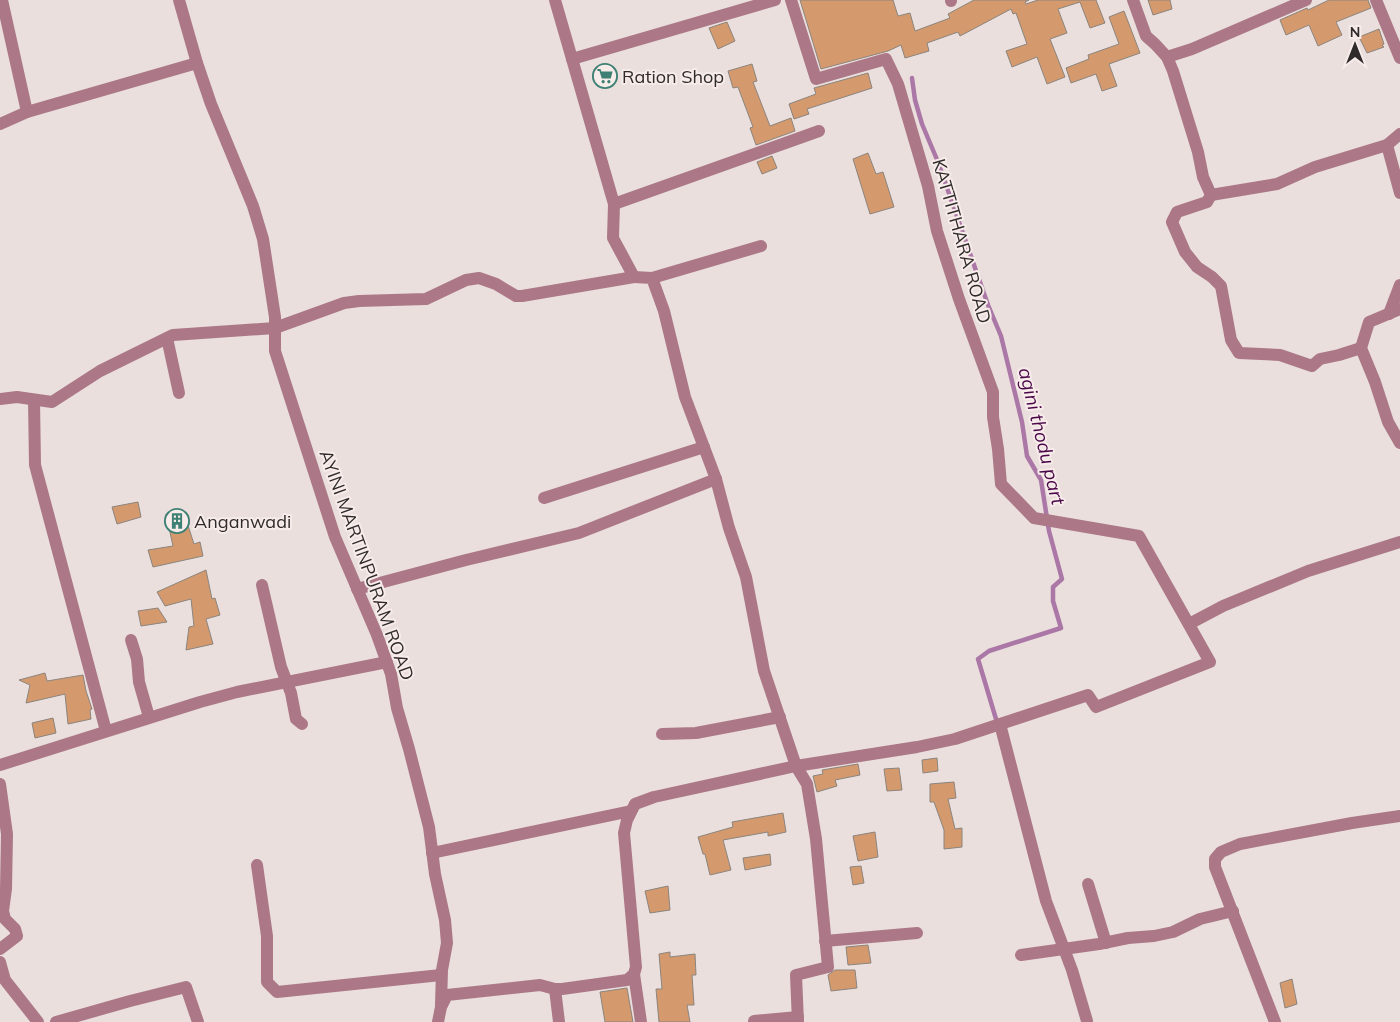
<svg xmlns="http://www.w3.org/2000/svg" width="1400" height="1022" font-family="Mulish,sans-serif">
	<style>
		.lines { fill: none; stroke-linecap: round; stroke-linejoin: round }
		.stream { stroke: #ab77a6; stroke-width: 4.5 }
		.building { fill: #d49a6d; stroke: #8b847e }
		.minor { stroke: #ac7887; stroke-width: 12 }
		.labels { text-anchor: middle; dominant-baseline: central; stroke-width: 4; stroke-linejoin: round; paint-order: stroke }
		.poi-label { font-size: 18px; fill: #2f2b2b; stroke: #f7ecea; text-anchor: start }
		.street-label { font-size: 18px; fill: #2f2b2b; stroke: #f7ecea }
		.water-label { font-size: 19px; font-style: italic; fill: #490747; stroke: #f7ecea }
	</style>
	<rect width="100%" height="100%" fill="#eadfdd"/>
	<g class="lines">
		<path class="stream" d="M912,78L915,100L922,124L938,162L988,305L1001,336L1022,422L1027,456L1041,480L1049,531L1062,579L1053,587V601L1061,628L989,651L978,659L996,719"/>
	</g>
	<g class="building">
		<path d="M800,0H893L898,16L910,13L915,31L950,18L948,14L974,0H1029L1025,2L1026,4L1038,0H1096L1105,23L1090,28L1080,2L1058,9L1067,33L1050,39L1065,77L1047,84L1037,57L1012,67L1006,51L1027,44L1016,13L1013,14L1011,9L960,36L958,32L927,43L929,51L905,58L901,45L888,51L821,69Z"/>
		<path d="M1148,0H1170L1172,9L1153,15Z"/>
		<path d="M1329,0H1368L1371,8L1336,22L1342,35L1318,46L1309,25L1286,35L1280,20L1307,8L1308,10Z"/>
		<path d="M1124,11L1140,53L1109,64L1117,86L1102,91L1096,74L1071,83L1066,68L1089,59L1088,55L1119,44L1109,17Z"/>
		<path d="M727,22L735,41L718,49L709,28Z"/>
		<path d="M1379,29L1384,44L1382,45L1384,47L1367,53L1359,37Z"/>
		<path d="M752,64L757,81L753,82L770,126L791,118L795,131L756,145L750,128L753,127L738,87L733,88L728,71Z"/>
		<path d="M868,73L872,88L807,109L809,114L794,119L789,104L816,94L814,88Z"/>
		<path d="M868,153L876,174L883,172L894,207L870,214L853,159Z"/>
		<path d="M772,156L777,168L762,174L757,162Z"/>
		<path d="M138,502L141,517L117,524L112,507Z"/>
		<path d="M183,510L194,544L200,542L203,556L153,567L148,550L173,546L166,514Z"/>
		<path d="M206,570L212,599L215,598L220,615L206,619L213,644L186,650L189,627L194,626L191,599L165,606L157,592Z"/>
		<path d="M158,608L167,622L141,626L138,611Z"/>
		<path d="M45,673L47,681L83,675L86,691L92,709L90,710L91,719L68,724L65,694L26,703L30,685L19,680Z"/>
		<path d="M53,718L56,733L35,738L32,723Z"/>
		<path d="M937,758L938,771L923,773L922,760Z"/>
		<path d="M858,764L860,775L835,780L837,786L817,792L813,776L823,774L822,770Z"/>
		<path d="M899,768L902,790L887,791L884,769Z"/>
		<path d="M954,782L956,798L948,799L955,829L962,828V847L944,849V830L934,802H930V784Z"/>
		<path d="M783,813L786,832L768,836V832L723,840L731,870L710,875L705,854H703L698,837L733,827L732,822Z"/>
		<path d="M875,832L878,857L858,861L853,836Z"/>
		<path d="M770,854L771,865L745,870L743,858Z"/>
		<path d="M861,866L864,883L853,885L850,867Z"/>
		<path d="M668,886L670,910L650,913L645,891Z"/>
		<path d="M868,945L871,963L848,965L846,947Z"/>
		<path d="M670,952V957L695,954L696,975H692L694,1005H687L690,1022H659L656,989H662L659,954Z"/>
		<path d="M835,970H855L857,988L831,991L828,975Z"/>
		<path d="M1292,979L1297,1004L1285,1008L1280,983Z"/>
		<path d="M627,988L633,1022H605L600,992Z"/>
	</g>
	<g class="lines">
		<g class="minor">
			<path d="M2,0L27,112"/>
			<path d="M179,0L197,63L211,104L253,206L263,239L275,317V351L335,537L377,635L391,674L397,708L409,749L429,827L435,874L445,920L447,943L442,970L441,1005"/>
			<path d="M555,0L614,204L613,238L634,277L652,278L664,311L685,397L716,479L729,528L746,577L764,671L796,766L807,784L816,839L828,967L796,975L798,1022"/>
			<path d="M951,0V1"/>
			<path d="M1133,0L1146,36L1155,44L1167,57L1173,71L1198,152L1203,177L1211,195L1207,202L1177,212L1172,222L1185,252L1197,267L1212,277L1221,286L1231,340L1239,353L1280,355L1312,366L1320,359L1339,355L1361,348"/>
			<path d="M1376,0L1400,58"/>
			<path d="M1167,57L1192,49L1306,0"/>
			<path d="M572,59L775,0"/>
			<path d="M0,124L27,112L197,63"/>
			<path d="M1387,145L1400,193"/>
			<path d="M1211,195L1277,184L1315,167L1387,145L1400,134"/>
			<path d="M614,204L819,131"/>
			<path d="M652,278L761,246"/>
			<path d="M1400,309L1369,322L1361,348L1375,382L1388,422L1400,443"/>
			<path d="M1389,314L1400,285"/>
			<path d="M167,338L179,393"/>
			<path d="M0,399L17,397L52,402L100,371L173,335L275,328L344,303L359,301L426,299L466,280L479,278L496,284L516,296H522L634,277"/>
			<path d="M34,400L35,465L106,731"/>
			<path d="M544,498L704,447"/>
			<path d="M262,585L281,667L291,693L296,719L302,724"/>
			<path d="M357,589L466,560L579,533L716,479"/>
			<path d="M1189,624L1223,606L1308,571L1400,542"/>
			<path d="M131,640L137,659L139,682L149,717"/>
			<path d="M1000,724L1046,901L1072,970L1087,1021"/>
			<path d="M662,734L696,733L780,717"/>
			<path d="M0,765L200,702L237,692L387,662"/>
			<path d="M0,784L7,834L6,889L3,911L5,919L15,929L17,936L0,949"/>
			<path d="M432,853L631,811"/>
			<path d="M257,865L267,936V982L277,992L441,975"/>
			<path d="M1088,884L1106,943"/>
			<path d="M825,941L917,933"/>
			<path d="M1021,955L1099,944L1128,938L1154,936L1173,932L1200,919L1233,911"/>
			<path d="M0,962L5,980L38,1022"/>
			<path d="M634,974L641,1022"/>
			<path d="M555,989L559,1022"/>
			<path d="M754,1021L798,1017"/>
			<path d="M56,1022L130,1001L186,987L198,1022"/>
			<path d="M438,1022L441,1007L447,995L540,985L555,989H562L627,980L634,974L636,967L624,833L627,820L635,804L654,797L796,766L917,747L955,739L1088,695L1096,707L1210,662L1139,536L1034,518L1001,484L998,449L993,417V392L959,299L937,231L928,186L898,84L886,59L816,79L791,0"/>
			<path d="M1275,1022L1215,867V859L1221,852L1240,844L1352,823L1400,816"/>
		</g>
	</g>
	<defs>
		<symbol id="supermarket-ring" viewBox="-11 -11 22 22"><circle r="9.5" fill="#f7ecea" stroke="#3e8174" stroke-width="1.5"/><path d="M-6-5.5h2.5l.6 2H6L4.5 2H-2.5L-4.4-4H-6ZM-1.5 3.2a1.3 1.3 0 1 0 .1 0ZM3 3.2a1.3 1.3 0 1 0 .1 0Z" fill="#3e8174"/></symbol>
		<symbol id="building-ring" viewBox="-11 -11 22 22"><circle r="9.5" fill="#f7ecea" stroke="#3e8174" stroke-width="1.5"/><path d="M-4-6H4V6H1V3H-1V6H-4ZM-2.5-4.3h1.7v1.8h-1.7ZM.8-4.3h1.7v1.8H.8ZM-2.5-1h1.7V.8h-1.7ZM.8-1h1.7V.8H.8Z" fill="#3e8174"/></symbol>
	</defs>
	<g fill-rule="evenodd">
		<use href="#supermarket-ring" x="591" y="62" width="28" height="28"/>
		<use href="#building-ring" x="163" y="507" width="28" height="28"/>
	</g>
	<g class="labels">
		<g class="poi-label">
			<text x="622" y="76">Ration Shop</text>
			<text x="194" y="521">Anganwadi</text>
		</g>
		<g class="street-label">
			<text transform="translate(962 241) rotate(74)">KATTITHARA ROAD</text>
			<text transform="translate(367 565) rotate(70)">AYINI MARTINPURAM ROAD</text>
		</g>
		<g class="water-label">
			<text transform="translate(1042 436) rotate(76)">agini thodu part</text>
		</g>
	</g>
	<g transform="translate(1355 45)" stroke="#f7ecea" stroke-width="4" paint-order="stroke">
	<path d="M0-4L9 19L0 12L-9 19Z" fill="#2f2b2b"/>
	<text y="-8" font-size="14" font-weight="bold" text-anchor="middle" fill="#2f2b2b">N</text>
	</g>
</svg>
